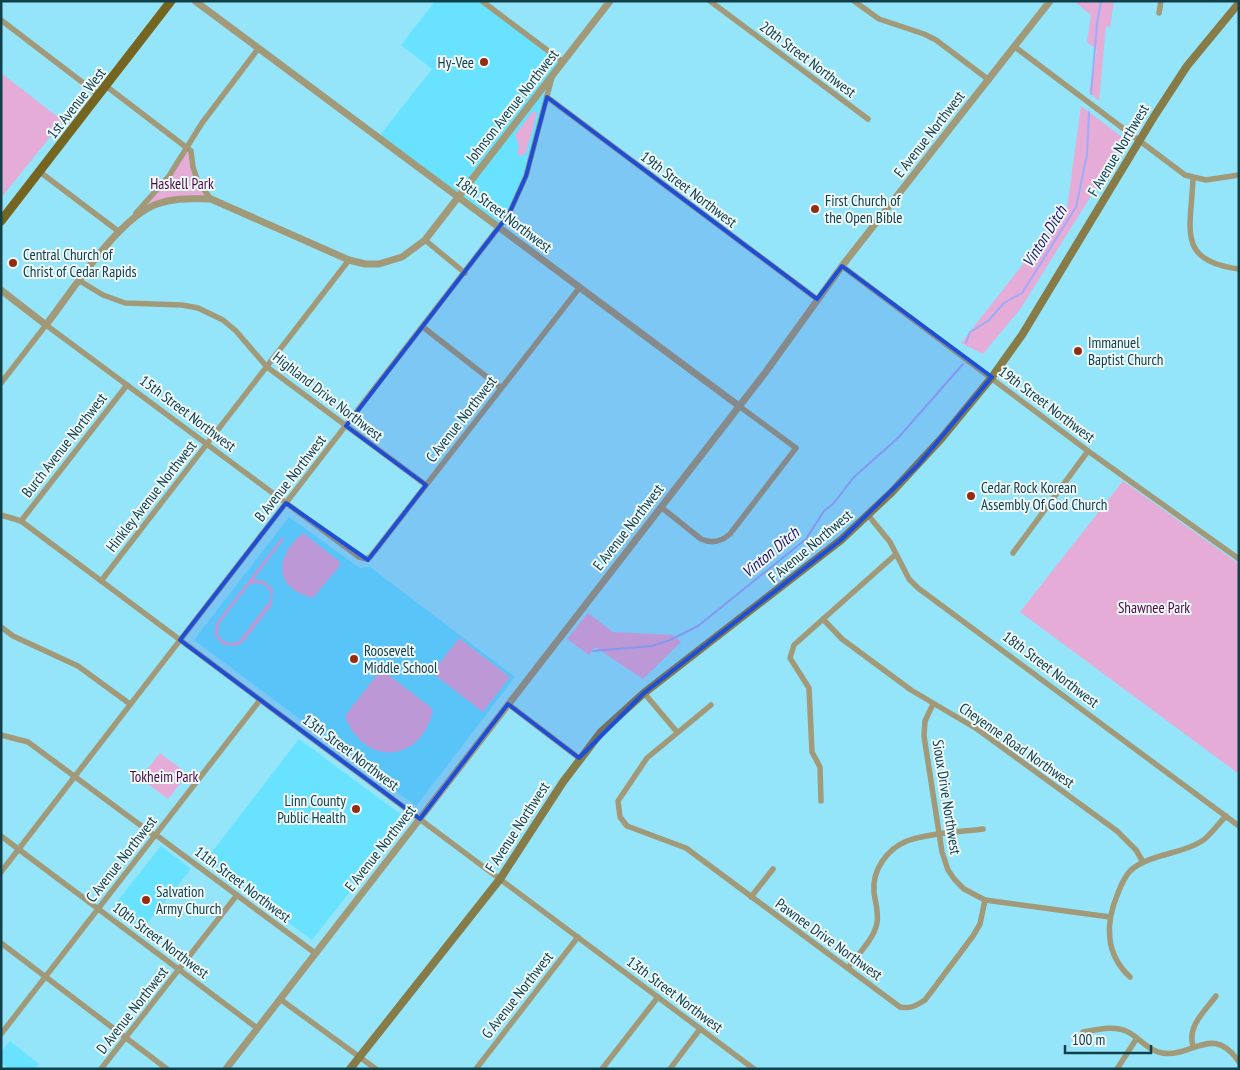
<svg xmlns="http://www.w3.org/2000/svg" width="1240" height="1070" font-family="'PT Sans Narrow',sans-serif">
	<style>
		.built { fill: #68e2ff }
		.green { fill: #e4acd6; fill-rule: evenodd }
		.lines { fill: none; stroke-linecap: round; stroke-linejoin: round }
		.stream { stroke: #9eabf8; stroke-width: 2 }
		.minor { stroke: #a19978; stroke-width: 5.5 }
		.tertiary { stroke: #a19978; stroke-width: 7 }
		.secondary { stroke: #877b48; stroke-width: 8 }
		.primary { stroke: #75651f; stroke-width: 9 }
		.marked { fill: #1d4ed8; fill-opacity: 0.2; stroke: #1d4ed8; stroke-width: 4; stroke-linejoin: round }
		.poi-dot { fill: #942d0e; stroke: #f0f9fc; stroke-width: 2 }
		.labels { text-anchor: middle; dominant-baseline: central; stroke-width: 4; stroke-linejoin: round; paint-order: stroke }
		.street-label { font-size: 15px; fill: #11404b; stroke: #f0f9fc }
		.poi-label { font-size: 15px; fill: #11404b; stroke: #f0f9fc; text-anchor: start }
		.park-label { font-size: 15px; fill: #4b0b40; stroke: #f0f9fc }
		.water-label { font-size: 16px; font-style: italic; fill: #1d156c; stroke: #f0f9fc }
	</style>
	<rect width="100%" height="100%" fill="#94e5fa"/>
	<g class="built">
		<path d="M435,1H482L563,62L552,77L526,176L499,228L378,138L432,69L401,45Z"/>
		<path d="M289,517L360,568L370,567L515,677L416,806L194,640Z"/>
		<path d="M299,739L407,819L312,940L205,861Z"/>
		<path d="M161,846L191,869L142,930L112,908Z"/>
		<path d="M10,1041L39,1064L35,1069H9L1,1063V1052Z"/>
	</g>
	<g class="green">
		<path d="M1074,1H1114L1110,28L1106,26L1099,101L1089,92L1097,50L1087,42L1091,15Z"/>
		<path d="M1,73L63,121L1,198Z"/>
		<path d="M1081,106L1126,140L1021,308L983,354L961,343L1067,208Z"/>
		<path d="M533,111L537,113L526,153L521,156L517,154L519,146L515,135Z"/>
		<path d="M187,148L198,181L211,199L189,198L144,210Z"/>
		<path d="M1123,481L1239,564V774L1020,612Z"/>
		<path d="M303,533L340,562L339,567L313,598C272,588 275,556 303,533Z"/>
		<path d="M282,537L284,539L254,579L264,581L273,589L272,605L244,641L236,646L223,645L215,636L216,623ZM255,583C266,583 274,591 269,602L239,641C230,645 224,643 218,635L219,624L249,585Z"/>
		<path d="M588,613L613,632L673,635L681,642L643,679L595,647L589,655L567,639Z"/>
		<path d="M459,638L510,677L483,712L432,673Z"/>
		<path d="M386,673L433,709C423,763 364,768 345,716L376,676Z"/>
		<path d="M160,753L188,774L168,799L140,778Z"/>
	</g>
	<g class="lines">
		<g class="stream">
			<path d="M1091,94L1097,24L1101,1"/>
			<path d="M966,343L970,332L988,321L1004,303L1022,293L1076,207L1087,155L1089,112"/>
			<path d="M593,651L652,646L670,640L698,626L806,539L824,511L833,504L854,477L898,438L963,364"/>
		</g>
		<g class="minor">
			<path d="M482,1L563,62"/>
			<path d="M710,1L868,119"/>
			<path d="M854,1L879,19L924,34L936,40L989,80"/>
			<path d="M1159,13L1161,1"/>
			<path d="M1,20L99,95"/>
			<path d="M1015,47L1185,175L1206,180L1239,175"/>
			<path d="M106,86L191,151L193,167L198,182L211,199"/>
			<path d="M547,97L817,299"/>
			<path d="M40,172L118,231"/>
			<path d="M1193,179C1191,229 1176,261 1239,269"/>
			<path d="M136,213L169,176L202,123L258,49"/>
			<path d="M425,240L465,273"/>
			<path d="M842,266L1088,451L1239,559"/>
			<path d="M80,281L103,295L125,303L182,305L198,308L223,320L236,331L267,367L426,485"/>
			<path d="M423,327L501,388"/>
			<path d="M1,383L46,325L359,557L365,559L370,557L378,547L580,287"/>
			<path d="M661,507L701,539C712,544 721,542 730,534L796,448L739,406"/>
			<path d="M1,515L21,521L754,1069"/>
			<path d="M868,515L890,542L909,579L918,588L1239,826"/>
			<path d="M21,521L127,385"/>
			<path d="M1013,553L1088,451"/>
			<path d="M101,581L349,260"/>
			<path d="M823,619L842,639L911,690L977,729L1117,831L1136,850L1143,862"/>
			<path d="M1,627L13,636L78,666L130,704"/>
			<path d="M644,693L677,732"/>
			<path d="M508,704L579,758"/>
			<path d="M933,704L925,721L924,736L942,852L948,870L955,880L964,889L985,900L1110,917"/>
			<path d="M711,705L647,758L618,801L620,817L627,826L686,848L900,1007C910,1009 916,1006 925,1000L973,936L980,924L985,900"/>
			<path d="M1,735L28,742L155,836"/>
			<path d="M821,801L820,767L812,752L809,688L790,658L794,645L895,555"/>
			<path d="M156,835L315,953"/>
			<path d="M1,836L257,1028"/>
			<path d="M1,872L509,214L526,176L552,77"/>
			<path d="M751,897L773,869"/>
			<path d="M1,943L167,1069"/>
			<path d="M848,968C858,954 874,939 877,923C879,912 875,902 874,892C872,870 887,849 907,841C929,833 960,832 983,829"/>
			<path d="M1130,977C1105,954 1105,923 1118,893C1121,885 1125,876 1131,870C1152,853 1180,855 1202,841C1210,836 1218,824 1226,816"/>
			<path d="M280,999L376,1069"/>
			<path d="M1083,1032C1096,1030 1113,1025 1126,1031C1138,1036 1148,1051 1162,1053C1192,1058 1213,1023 1239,1062"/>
			<path d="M1,1034L260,700"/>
			<path d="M1193,1046C1187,1026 1205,1011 1216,996"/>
			<path d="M101,1069L237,895"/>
			<path d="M476,1069L578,937"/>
			<path d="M602,1069L658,997"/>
			<path d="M670,1069L700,1029"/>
			<path d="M1117,1069L1137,1038"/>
		</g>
		<g class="tertiary">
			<path d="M195,1L739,406"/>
			<path d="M1,290L46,325C73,290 118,218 157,204C176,197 192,199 211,199L349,260L365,264H379L402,257L425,240L610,1"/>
			<path d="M226,1069L765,373L842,266L1050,1"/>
		</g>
		<path class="secondary" d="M350,1069L500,879L563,782L601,732L644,693L841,540L892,492L941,439L992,377L1022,335L1155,115L1187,66L1239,3"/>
		<path class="primary" d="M1,221L171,1"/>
	</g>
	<path class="marked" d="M547,97L817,299L842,266L992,377L918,465L841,540L644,693L579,758L508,704L420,819L180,640L286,503L368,560L426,485L346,426L509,214L526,176Z"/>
	<g class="poi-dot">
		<circle cx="484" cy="62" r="5"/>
		<circle cx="815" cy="209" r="5"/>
		<circle cx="13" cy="263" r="5"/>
		<circle cx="1078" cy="351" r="5"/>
		<circle cx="971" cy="496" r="5"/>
		<circle cx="354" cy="659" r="5"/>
		<circle cx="356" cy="809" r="5"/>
		<circle cx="146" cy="900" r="5"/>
	</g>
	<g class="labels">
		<g class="street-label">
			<text transform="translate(808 59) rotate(37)">20th Street Northwest</text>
			<text transform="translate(76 103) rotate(-52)">1st Avenue West</text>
			<text transform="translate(512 106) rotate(-52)">Johnson Avenue Northwest</text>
			<text transform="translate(929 134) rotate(-52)">E Avenue Northwest</text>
			<text transform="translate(1118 150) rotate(-59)">F Avenue Northwest</text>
			<text transform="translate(689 189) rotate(37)">19th Street Northwest</text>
			<text transform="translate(504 214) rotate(37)">18th Street Northwest</text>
			<text transform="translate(328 396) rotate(38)">Highland Drive Northwest</text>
			<text transform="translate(1047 404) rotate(37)">19th Street Northwest</text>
			<text transform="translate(188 413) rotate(37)">15th Street Northwest</text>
			<text transform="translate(461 419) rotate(-52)">C Avenue Northwest</text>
			<text transform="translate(64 445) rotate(-52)">Burch Avenue Northwest</text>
			<text transform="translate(290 478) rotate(-52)">B Avenue Northwest</text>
			<text transform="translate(151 496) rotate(-52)">Hinkley Avenue Northwest</text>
			<text transform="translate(628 527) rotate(-52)">E Avenue Northwest</text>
			<text transform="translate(810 546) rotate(-40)">F Avenue Northwest</text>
			<text transform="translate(1051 669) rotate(37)">18th Street Northwest</text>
			<text transform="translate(1017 745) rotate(35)">Cheyenne Road Northwest</text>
			<text transform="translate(351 752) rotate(37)">13th Street Northwest</text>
			<text transform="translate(947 797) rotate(81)">Sioux Drive Northwest</text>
			<text transform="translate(517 827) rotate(-57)">F Avenue Northwest</text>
			<text transform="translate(380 848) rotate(-52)">E Avenue Northwest</text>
			<text transform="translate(121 859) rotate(-52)">C Avenue Northwest</text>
			<text transform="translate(243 884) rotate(37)">11th Street Northwest</text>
			<text transform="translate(829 939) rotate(36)">Pawnee Drive Northwest</text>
			<text transform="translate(161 940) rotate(37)">10th Street Northwest</text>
			<text transform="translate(675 994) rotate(37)">13th Street Northwest</text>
			<text transform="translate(517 995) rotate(-52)">G Avenue Northwest</text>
			<text transform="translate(132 1010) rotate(-52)">D Avenue Northwest</text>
		</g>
		<g class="poi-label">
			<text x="474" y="62" text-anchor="end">Hy-Vee</text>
			<text x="825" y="200">First Church of<tspan x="825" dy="17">the Open Bible</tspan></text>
			<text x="23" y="254">Central Church of<tspan x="23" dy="17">Christ of Cedar Rapids</tspan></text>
			<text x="1088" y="342">Immanuel<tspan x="1088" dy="17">Baptist Church</tspan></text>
			<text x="981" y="487">Cedar Rock Korean<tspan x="981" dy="17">Assembly Of God Church</tspan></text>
			<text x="364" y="650">Roosevelt<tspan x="364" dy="17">Middle School</tspan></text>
			<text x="346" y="800" text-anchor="end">Linn County<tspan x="346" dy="17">Public Health</tspan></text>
			<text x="156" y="891">Salvation<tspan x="156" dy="17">Army Church</tspan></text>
		</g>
		<g class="park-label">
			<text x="182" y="183">Haskell Park</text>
			<text x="1154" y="607">Shawnee Park</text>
			<text x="164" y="776">Tokheim Park</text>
		</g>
		<g class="water-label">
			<text transform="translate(1044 236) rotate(-58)">Vinton Ditch</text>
			<text transform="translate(770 552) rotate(-40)">Vinton Ditch</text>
		</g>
	</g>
	<rect width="1240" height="1070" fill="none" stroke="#11404b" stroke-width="5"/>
	<path d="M1065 1045v8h86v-8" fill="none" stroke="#11404b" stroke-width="2.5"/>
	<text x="1072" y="1045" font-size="15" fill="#11404b" stroke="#f0f9fc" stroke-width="4" paint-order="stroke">100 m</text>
</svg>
